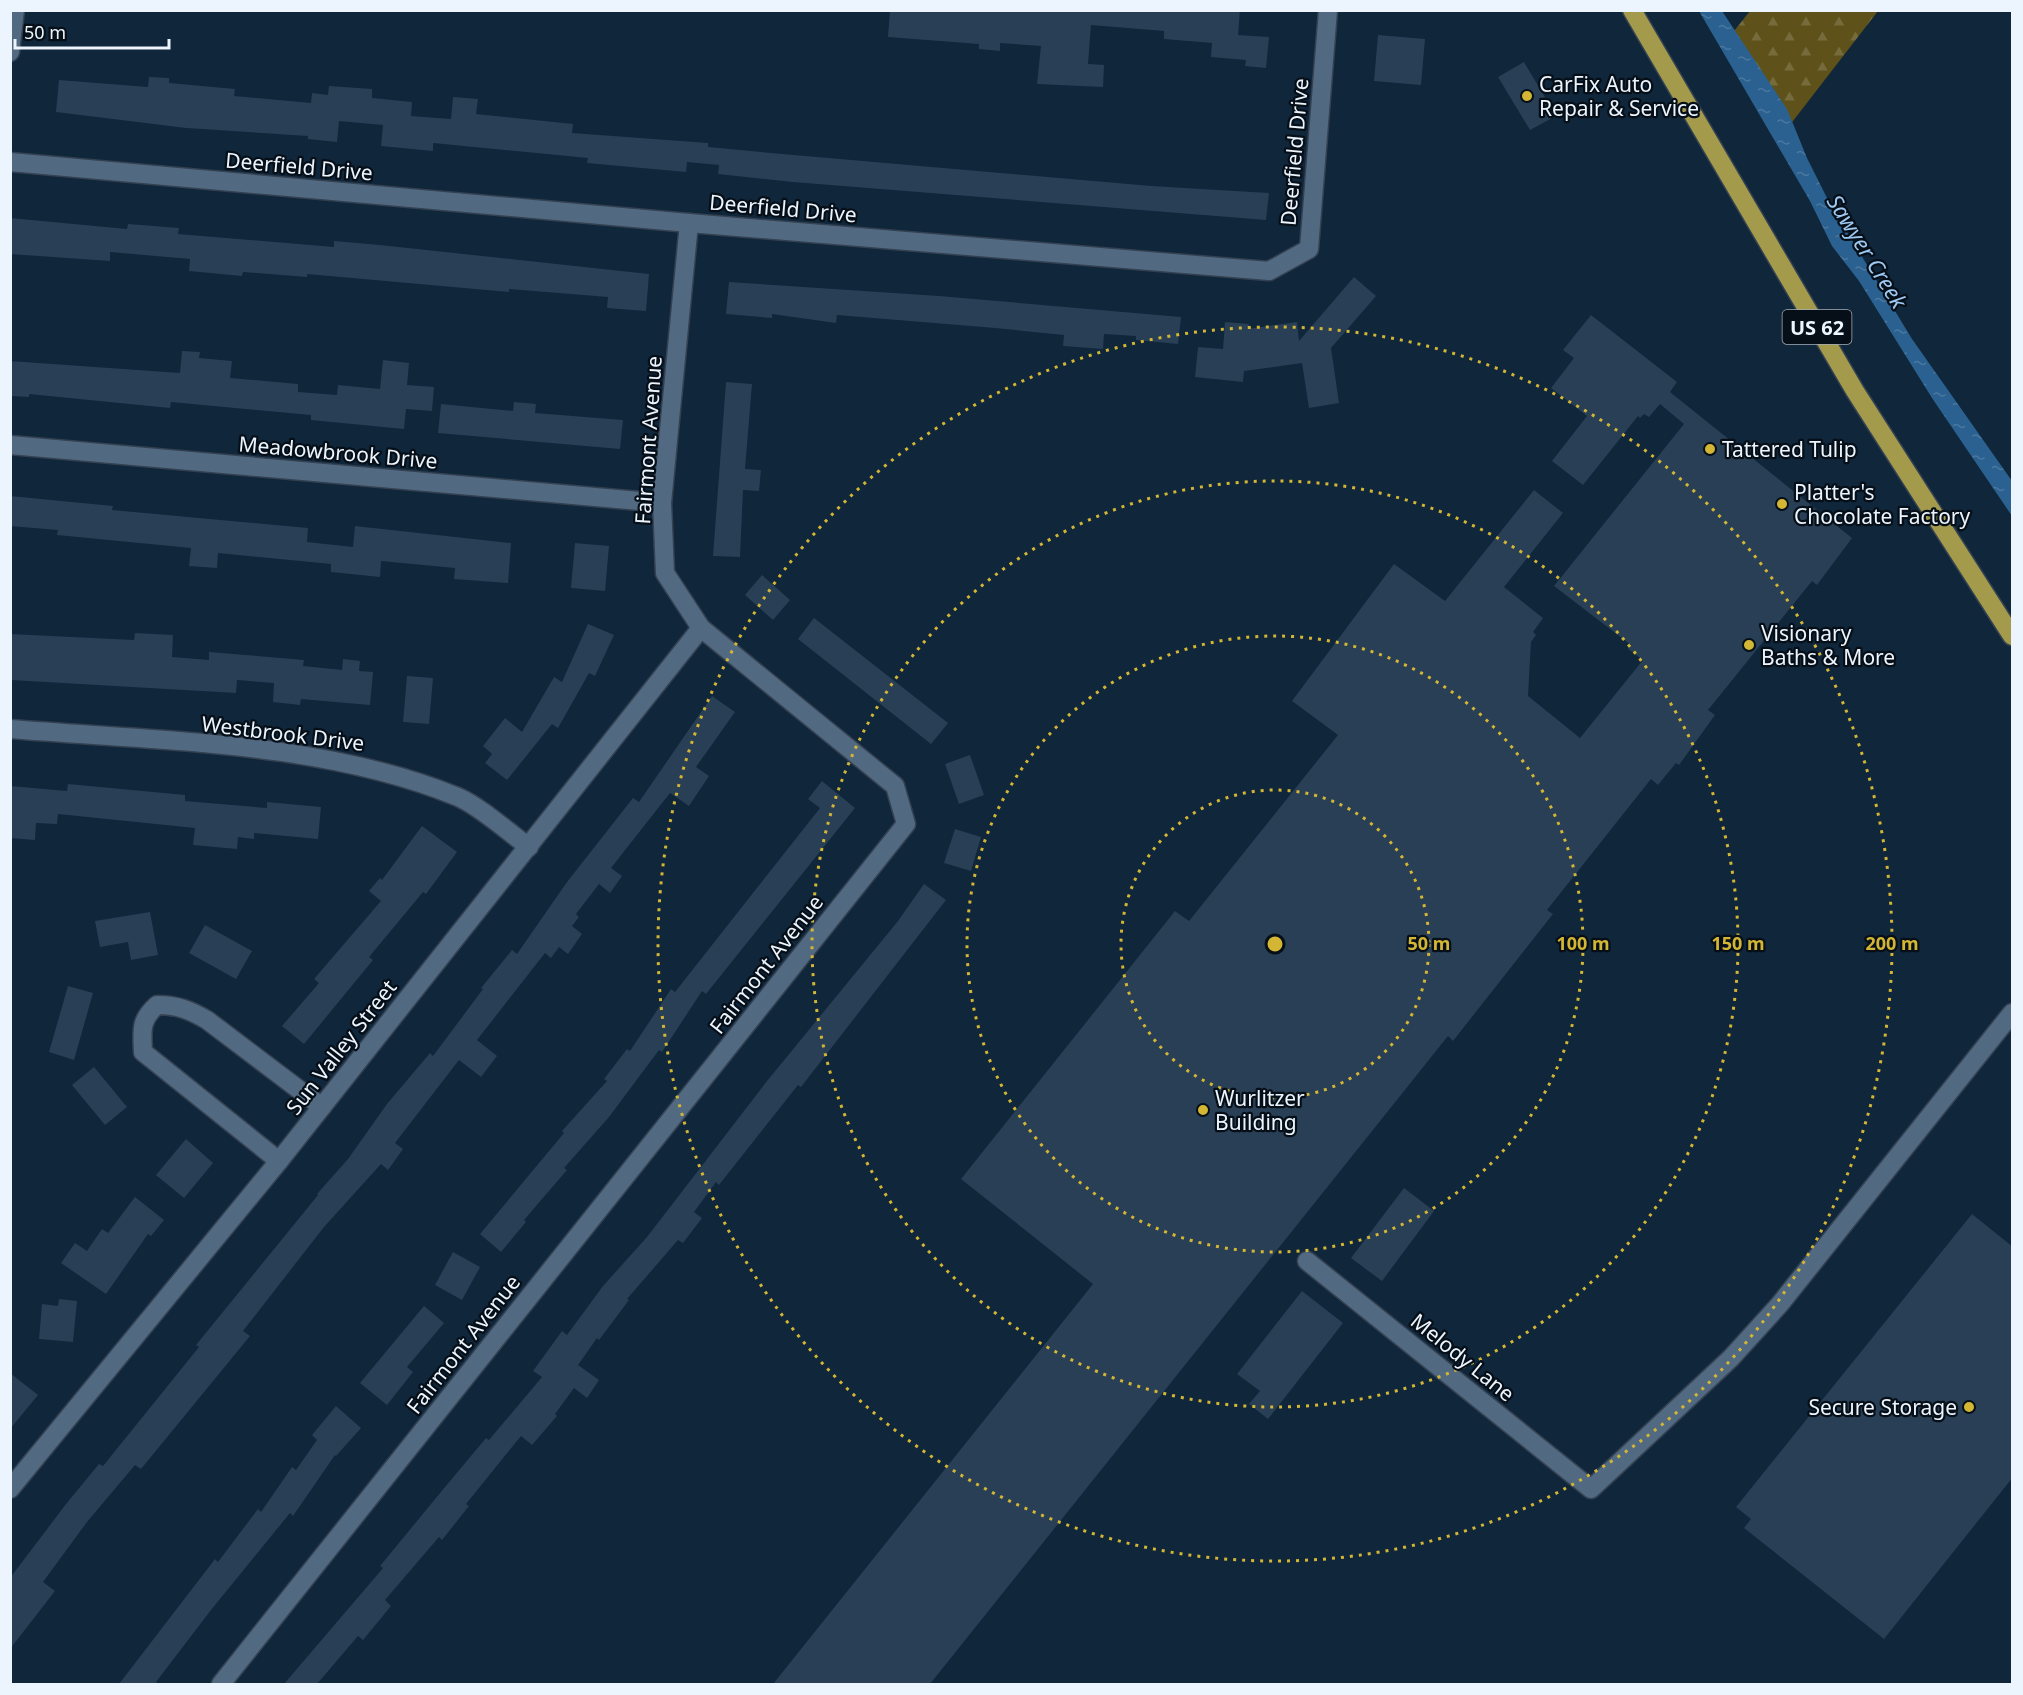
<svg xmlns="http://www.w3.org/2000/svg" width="2023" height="1695" font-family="'Noto Sans',sans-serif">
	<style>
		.forest { fill: url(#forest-firs) }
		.water { fill: url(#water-ripples) }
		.building { fill: #283f55 }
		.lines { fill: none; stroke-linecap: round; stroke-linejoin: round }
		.minor-casing { stroke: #344151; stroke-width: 21 }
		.major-casing { stroke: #344151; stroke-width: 21 }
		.minor { stroke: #516a82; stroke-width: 18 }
		.major { stroke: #a39a4b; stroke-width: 18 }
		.ring { fill: none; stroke: #d4b635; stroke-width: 3; stroke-dasharray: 3 6 }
		.poi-dot { fill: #d4b635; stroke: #060f18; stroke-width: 2 }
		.labels { text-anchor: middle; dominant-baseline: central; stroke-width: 4.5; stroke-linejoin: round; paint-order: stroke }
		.shield { fill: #060f18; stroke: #a7afb8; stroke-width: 1.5 }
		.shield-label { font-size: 20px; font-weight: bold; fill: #ecf4fd }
		.poi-label { font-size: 21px; fill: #ecf4fd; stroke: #060f18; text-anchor: start }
		.street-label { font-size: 21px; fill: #ecf4fd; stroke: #060f18 }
		.water-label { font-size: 22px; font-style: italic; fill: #9ec9f3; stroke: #060f18 }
		.centre { fill: #d4b635; stroke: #060f18; stroke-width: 3 }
		.ring-label { font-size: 18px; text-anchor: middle; font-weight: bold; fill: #d4b635; stroke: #060f18; stroke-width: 4.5; stroke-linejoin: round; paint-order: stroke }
	</style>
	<defs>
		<pattern id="forest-firs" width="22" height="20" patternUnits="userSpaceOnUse" patternTransform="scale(1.5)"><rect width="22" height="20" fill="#5e5119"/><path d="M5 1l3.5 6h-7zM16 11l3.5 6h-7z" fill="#756b3b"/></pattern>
		<pattern id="water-ripples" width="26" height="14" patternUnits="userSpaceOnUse" patternTransform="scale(1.5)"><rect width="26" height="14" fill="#2b6190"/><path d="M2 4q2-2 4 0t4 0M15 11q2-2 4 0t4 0" fill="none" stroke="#4a78a0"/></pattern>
	</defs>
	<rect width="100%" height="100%" fill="#0f263b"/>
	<path class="forest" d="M1750,11H1878L1786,130L1734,31Z"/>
	<path class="water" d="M1699,11H1722L1787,109L1807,158L1830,204L1912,339L2012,481V516L1932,398L1859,281L1832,246L1810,201Z"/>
	<g class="building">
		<path d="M890,10H1240L1238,35L1269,37L1266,68L1245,66L1246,60L1211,57L1212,43L1164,39V31L1091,25L1088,64L1104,65L1103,87L1037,84L1041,46L1000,43V51L979,49V44L888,37Z"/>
		<path d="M1378,35L1425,39L1421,85L1374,81Z"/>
		<path d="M1524,62L1556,116L1530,130L1498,77Z"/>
		<path d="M149,77L169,78V83L235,89L234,96L311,103L312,93L328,95L329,86L372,89V98L412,102L411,116L451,119L453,97L478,99L476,114L573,124L572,133L708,143V147L771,153L1151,186L1269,193L1266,220L793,182L718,174L719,165L687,162L686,172L587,163L588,158L433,143V151L381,146L383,125L339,121L337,142L308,139V136L186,128L56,112L59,80L148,87Z"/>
		<path d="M10,218L127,229L128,224L179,228L178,234L334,247V241L380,245L649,274L646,311L607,308L608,297L509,289V292L307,274V277L243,272L242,276L189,271L190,259L110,252V261L10,254Z"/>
		<path d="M1354,277L1376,296L1331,348L1339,403L1309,408L1302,363L1244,371L1243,382L1195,377L1198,347L1223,349L1225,322L1249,324L1248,329L1297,322L1299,341Z"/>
		<path d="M729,282L939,296L1181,317L1178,344L1136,340V336L1104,334L1103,349L1063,346L1064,335L995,328L837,315L836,323L772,314V318L726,314Z"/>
		<path d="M1591,315L1677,382L1670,392L1852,538L1817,585L1812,581L1708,710L1715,715L1679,765L1676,763L1658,785L1651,779L1547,910L1553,914L1453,1041L1448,1036L930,1684H773L1093,1284L961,1179L1175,911L1189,921L1338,735L1292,701L1394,564L1445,601L1534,490L1563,513L1504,587L1543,618L1533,632L1536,635L1531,642L1528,696L1580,738L1643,660L1628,649L1631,645L1554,586L1684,424L1660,404L1649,417L1644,414L1640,418L1638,416L1583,485L1552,461L1587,416L1551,388L1574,358L1563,350Z"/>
		<path d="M182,351L200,352L199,358L232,361L230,378L298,384V392L337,395L338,385L380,389L383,360L409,363L407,385L434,387L432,411L406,409L404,429L311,420V415L171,402L170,408L29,394V397L10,396V361L180,373Z"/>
		<path d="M726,382L752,384L745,469L761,470L759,491L743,490L740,557L713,556Z"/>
		<path d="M514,402L536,404L535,413L623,420L620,449L438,433L441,404L513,411Z"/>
		<path d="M10,496L113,506L112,510L308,528L307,542L353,547L355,526L511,543L508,583L454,579L455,568L381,561L380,577L331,572V564L218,553L217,568L189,566L191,548L57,535L58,530L10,526Z"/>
		<path d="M575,543L609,546L605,591L571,588Z"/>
		<path d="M762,575L790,600L773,620L745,595Z"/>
		<path d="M814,618L948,723L931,744L798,639Z"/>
		<path d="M588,624L614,635L595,676L589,673L558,728L552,724L507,780L485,763L492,754L483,746L505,718L522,732L554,677L562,682Z"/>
		<path d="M135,633L173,635L172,657L209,660V652L246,655L304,660L303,666L342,670L343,659L360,661L359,671L373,672L370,705L301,699L300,705L273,702L274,683L237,680L236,693L11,680L10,634L134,640Z"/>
		<path d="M407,676L433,678L429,724L403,722Z"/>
		<path d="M712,696L735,712L696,767L709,776L689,806L670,793L611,868L622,876L610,893L599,884L576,914L579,917L572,926L582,934L568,954L559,947L551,958L545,953L477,1040L497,1056L481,1077L459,1060L395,1143L403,1149L388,1170L381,1164L324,1227L243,1331L250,1336L141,1469L135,1465L87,1522L43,1582L55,1591L10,1649V1578L66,1504L99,1464L103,1466L199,1347L196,1345L318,1195L317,1194L348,1159L387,1104L430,1053L433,1056L483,989L481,988L512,950L517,954L567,882L633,798L639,802Z"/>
		<path d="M970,755L984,795L959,804L945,764Z"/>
		<path d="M822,781L855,808L706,994L702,991L662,1052L659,1050L609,1117L564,1168L567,1170L524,1220L526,1222L501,1252L480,1234L564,1133L562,1131L607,1081L604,1079L627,1049L630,1051L671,989L675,992L820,808L808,799Z"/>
		<path d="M68,784L185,795V801L267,808V802L321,807L318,839L254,833V839L238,837L237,849L193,845L195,828L58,814L57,824L36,823L35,840L10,838V786L67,791Z"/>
		<path d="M422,826L457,852L426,894L423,892L369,957L373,960L304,1044L282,1026L319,983L314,979L381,901L369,891L380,878L382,880Z"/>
		<path d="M955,829L981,837L971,871L944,863Z"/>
		<path d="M924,884L946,900L801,1087L798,1085L719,1185L716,1182L694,1212L702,1218L683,1243L678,1240L627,1299L629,1300L599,1340L597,1338L578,1365L599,1380L587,1398L574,1388L555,1414L557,1416L532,1445L521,1436L466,1504L469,1506L442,1540L439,1537L385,1600L391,1606L363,1640L358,1636L317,1684H284L383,1568L380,1566L445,1487L486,1438L489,1440L542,1377L533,1371L562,1331L567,1335L603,1286L647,1237L767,1081L898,921Z"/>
		<path d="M150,912L158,955L131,960L128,942L100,947L95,921Z"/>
		<path d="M205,925L252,951L236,979L189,953Z"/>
		<path d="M68,986L93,993L74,1060L49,1052Z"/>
		<path d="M94,1067L127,1107L105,1125L72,1085Z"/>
		<path d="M186,1139L213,1163L184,1198L156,1175Z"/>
		<path d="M1404,1188L1434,1211L1382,1281L1351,1258Z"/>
		<path d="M135,1197L164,1220L151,1236L148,1234L106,1294L61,1263L75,1243L87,1251L102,1229L108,1233Z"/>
		<path d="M1972,1214L2013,1247V1477L1884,1639L1744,1528L1751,1519L1736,1507Z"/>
		<path d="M453,1252L480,1267L462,1300L435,1285Z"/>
		<path d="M1302,1291L1343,1323L1268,1419L1249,1404L1260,1391L1237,1374Z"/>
		<path d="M59,1299L77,1301L73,1342L39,1339L42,1304L58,1306Z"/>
		<path d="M424,1306L444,1323L407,1367L413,1372L387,1405L360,1383Z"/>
		<path d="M10,1373L38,1395L10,1429Z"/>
		<path d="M336,1406L361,1428L336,1456L335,1455L293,1516L290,1513L211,1610L156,1682L159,1684H119L215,1559L218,1562L258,1509L261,1512L292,1467L296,1470L317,1440L312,1435Z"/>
	</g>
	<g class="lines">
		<defs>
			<g id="minor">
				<path d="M10,52L15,10"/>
				<path d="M10,162L689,223L1269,271L1309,249L1328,10"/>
				<path d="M10,445L662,503"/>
				<path d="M10,729C156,741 322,741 458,797C481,807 508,832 529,847"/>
				<path d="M279,1161L143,1052C142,1030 140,1020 157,1005C177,1005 190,1010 207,1020L322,1107"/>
				<path d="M1307,1261L1591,1489L1731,1358L1780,1304L2012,1013"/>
				<path d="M10,1489L279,1161L701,628"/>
				<path d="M221,1684L906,824L895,786L701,628L665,573L662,503L689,223"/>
			</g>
			<path id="major" d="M1632,10L1855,391L2012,636"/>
		</defs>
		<use href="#minor" class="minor-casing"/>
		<use href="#major" class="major-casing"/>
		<use href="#minor" class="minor"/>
		<use href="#major" class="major"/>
	</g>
	<g class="ring">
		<circle cx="1275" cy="944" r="154"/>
		<circle cx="1275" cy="944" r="308"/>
		<circle cx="1275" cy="944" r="463"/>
		<circle cx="1275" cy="944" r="617"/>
	</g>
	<g class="poi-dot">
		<circle cx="1527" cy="96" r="6"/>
		<circle cx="1710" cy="449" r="6"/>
		<circle cx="1782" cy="504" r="6"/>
		<circle cx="1749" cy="645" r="6"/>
		<circle cx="1203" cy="1110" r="6"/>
		<circle cx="1969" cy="1407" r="6"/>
	</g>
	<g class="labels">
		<rect class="shield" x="1782.5" y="310" width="69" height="34" rx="4.5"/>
		<g class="shield-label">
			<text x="1817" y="327">US 62</text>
		</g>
		<g class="poi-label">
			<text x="1539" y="84">CarFix Auto<tspan x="1539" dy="24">Repair &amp; Service</tspan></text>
			<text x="1722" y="449">Tattered Tulip</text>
			<text x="1794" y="492">Platter's<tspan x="1794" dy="24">Chocolate Factory</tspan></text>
			<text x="1761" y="633">Visionary<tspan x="1761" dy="24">Baths &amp; More</tspan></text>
			<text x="1215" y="1098">Wurlitzer<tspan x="1215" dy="24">Building</tspan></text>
			<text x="1957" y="1407" text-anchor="end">Secure Storage</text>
		</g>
		<g class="street-label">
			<text transform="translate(1294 152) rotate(-85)">Deerfield Drive</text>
			<text transform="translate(299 166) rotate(5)">Deerfield Drive</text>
			<text transform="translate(783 208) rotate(5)">Deerfield Drive</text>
			<text transform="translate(648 440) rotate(-86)">Fairmont Avenue</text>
			<text transform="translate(338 452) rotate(5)">Meadowbrook Drive</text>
			<text transform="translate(283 733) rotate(7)">Westbrook Drive</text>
			<text transform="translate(766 964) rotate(-52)">Fairmont Avenue</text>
			<text transform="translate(341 1047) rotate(-52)">Sun Valley Street</text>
			<text transform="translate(463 1344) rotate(-52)">Fairmont Avenue</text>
			<text transform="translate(1463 1357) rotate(39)">Melody Lane</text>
		</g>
		<g class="water-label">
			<text transform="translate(1868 251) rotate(58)">Sawyer Creek</text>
		</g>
	</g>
	<circle cx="1275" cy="944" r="9" class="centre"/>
	<g class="ring-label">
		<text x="1429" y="950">50 m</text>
		<text x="1583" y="950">100 m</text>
		<text x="1738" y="950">150 m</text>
		<text x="1892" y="950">200 m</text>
	</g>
	<rect width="2023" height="1695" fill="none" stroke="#ecf4fd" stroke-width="24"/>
	<path d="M15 39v9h154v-9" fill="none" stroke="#ecf4fd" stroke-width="3"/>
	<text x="24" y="39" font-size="18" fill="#ecf4fd" stroke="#060f18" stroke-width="4.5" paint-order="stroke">50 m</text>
</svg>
